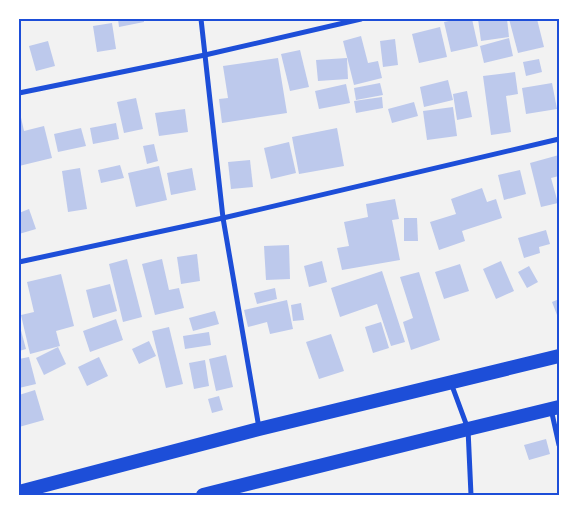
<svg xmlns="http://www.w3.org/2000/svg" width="578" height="514" font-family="Spectral,serif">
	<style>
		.building { fill: #bdc9ec }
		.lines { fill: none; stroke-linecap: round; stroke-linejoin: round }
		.minor { stroke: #1d4ed8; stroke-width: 5 }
		.trunk { stroke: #1d4ed8; stroke-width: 14 }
		.neatline { fill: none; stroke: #1d4ed8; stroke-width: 2 }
	</style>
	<rect width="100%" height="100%" fill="#f2f2f2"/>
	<g class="building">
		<path d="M118,19H144V22L119,27Z"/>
		<path d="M459,19H472L478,46L451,52L444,22Z"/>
		<path d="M478,19H507L509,37L481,41Z"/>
		<path d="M509,19H537L544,47L518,53Z"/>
		<path d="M112,23L116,49L97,52L93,26Z"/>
		<path d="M440,27L447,57L419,63L412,34Z"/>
		<path d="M361,36L368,63L378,61L382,78L354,85L343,41Z"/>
		<path d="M509,38L513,56L484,63L480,46Z"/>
		<path d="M395,39L398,65L383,67L380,41Z"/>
		<path d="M48,41L55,66L36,71L29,46Z"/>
		<path d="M300,50L309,87L290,91L281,54Z"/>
		<path d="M278,58L287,113L222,123L219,99L228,98L223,66Z"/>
		<path d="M347,58L348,79L318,81L316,60Z"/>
		<path d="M539,59L542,72L526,76L523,62Z"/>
		<path d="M515,72L518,94L506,96L511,132L491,135L483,76Z"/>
		<path d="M448,80L453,100L424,107L420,87Z"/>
		<path d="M380,83L383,95L356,100L354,88Z"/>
		<path d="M552,83L557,109L526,114L522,88Z"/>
		<path d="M346,84L350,103L319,109L315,91Z"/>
		<path d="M467,91L472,117L457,120L453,94Z"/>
		<path d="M382,97L383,108L356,113L354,101Z"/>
		<path d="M136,98L143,129L124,133L117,102Z"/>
		<path d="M414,102L418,116L392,123L388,109Z"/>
		<path d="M453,107L457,136L427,140L423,111Z"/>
		<path d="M185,109L188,132L159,136L155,113Z"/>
		<path d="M20,113L24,131L44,126L52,158L19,166Z"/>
		<path d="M116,123L119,139L93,144L90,128Z"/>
		<path d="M81,128L86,146L58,152L54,134Z"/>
		<path d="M337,128L344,166L299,174L292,137Z"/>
		<path d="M289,142L296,173L271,179L264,148Z"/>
		<path d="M154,144L158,161L147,164L143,146Z"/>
		<path d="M559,155V176L551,178L558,203L541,207L530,163Z"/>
		<path d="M250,160L253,187L231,189L228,162Z"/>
		<path d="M120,165L124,178L101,183L98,170Z"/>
		<path d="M159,166L167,200L136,207L128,173Z"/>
		<path d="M80,168L87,209L68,212L62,171Z"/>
		<path d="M192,168L196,190L171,195L167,173Z"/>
		<path d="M520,170L526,194L504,200L498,175Z"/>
		<path d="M482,188L487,202L496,199L502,218L462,231L465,241L439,250L430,222L456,214L451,199Z"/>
		<path d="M395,199L399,219L392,220L400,260L342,270L337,248L349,246L344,222L368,217L366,204Z"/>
		<path d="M29,209L36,229L19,234V213Z"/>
		<path d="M404,218H417L418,241H404Z"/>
		<path d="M546,230L550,244L539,247L540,253L524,258L518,238Z"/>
		<path d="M289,245L290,279L266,280L264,246Z"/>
		<path d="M197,254L200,281L181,284L177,257Z"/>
		<path d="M127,259L142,317L123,322L109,264Z"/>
		<path d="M162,259L169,290L179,288L184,308L155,315L142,264Z"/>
		<path d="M322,261L327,282L309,287L304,266Z"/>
		<path d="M501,261L514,291L496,299L483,269Z"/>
		<path d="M460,264L469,291L444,299L435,272Z"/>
		<path d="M529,266L538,282L527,288L518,272Z"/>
		<path d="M382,271L405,342L391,346L377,304L340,317L331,288Z"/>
		<path d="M419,272L440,340L411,350L403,322L413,318L400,277Z"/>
		<path d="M61,274L74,326L56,331L60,346L30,354L21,315L34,312L27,282Z"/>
		<path d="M110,284L117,311L93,318L86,290Z"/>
		<path d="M275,288L277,299L257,304L254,293Z"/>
		<path d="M559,299V315H557L552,302Z"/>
		<path d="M287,300L293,329L270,334L267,322L248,327L244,310Z"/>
		<path d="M301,303L304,320L293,321L291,305Z"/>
		<path d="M215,311L219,324L193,331L189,318Z"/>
		<path d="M116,319L123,340L90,352L83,331Z"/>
		<path d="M381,322L389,348L373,353L365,327Z"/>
		<path d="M19,323L26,349L19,351Z"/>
		<path d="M169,327L183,384L166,388L152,331Z"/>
		<path d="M209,332L211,345L185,349L183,336Z"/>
		<path d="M331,334L344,371L319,379L306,342Z"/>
		<path d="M149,341L156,356L139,364L132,349Z"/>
		<path d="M58,347L66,364L44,375L36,358Z"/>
		<path d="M226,355L233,387L216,391L209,359Z"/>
		<path d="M29,357L36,384L19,388V359Z"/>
		<path d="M99,357L108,376L87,386L78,367Z"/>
		<path d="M205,360L209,386L194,389L189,363Z"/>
		<path d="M35,390L44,420L19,427V395Z"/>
		<path d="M219,396L223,410L212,413L208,399Z"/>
		<path d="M546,439L550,454L529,460L524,445Z"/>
	</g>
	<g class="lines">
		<g class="minor">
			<path d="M201,19L223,218L259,428"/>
			<path d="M19,93L205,55L361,19"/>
			<path d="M19,262L223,218L559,139"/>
			<path d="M451,383L468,429L471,495"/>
			<path d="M551,409L559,445"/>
		</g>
		<g class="trunk">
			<path d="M19,492L259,429L559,356"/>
			<path d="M203,495L468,429L559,407"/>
		</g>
	</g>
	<rect width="578" height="514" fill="none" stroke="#ffffff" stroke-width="40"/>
	<rect x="20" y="20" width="538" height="474" class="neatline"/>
</svg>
